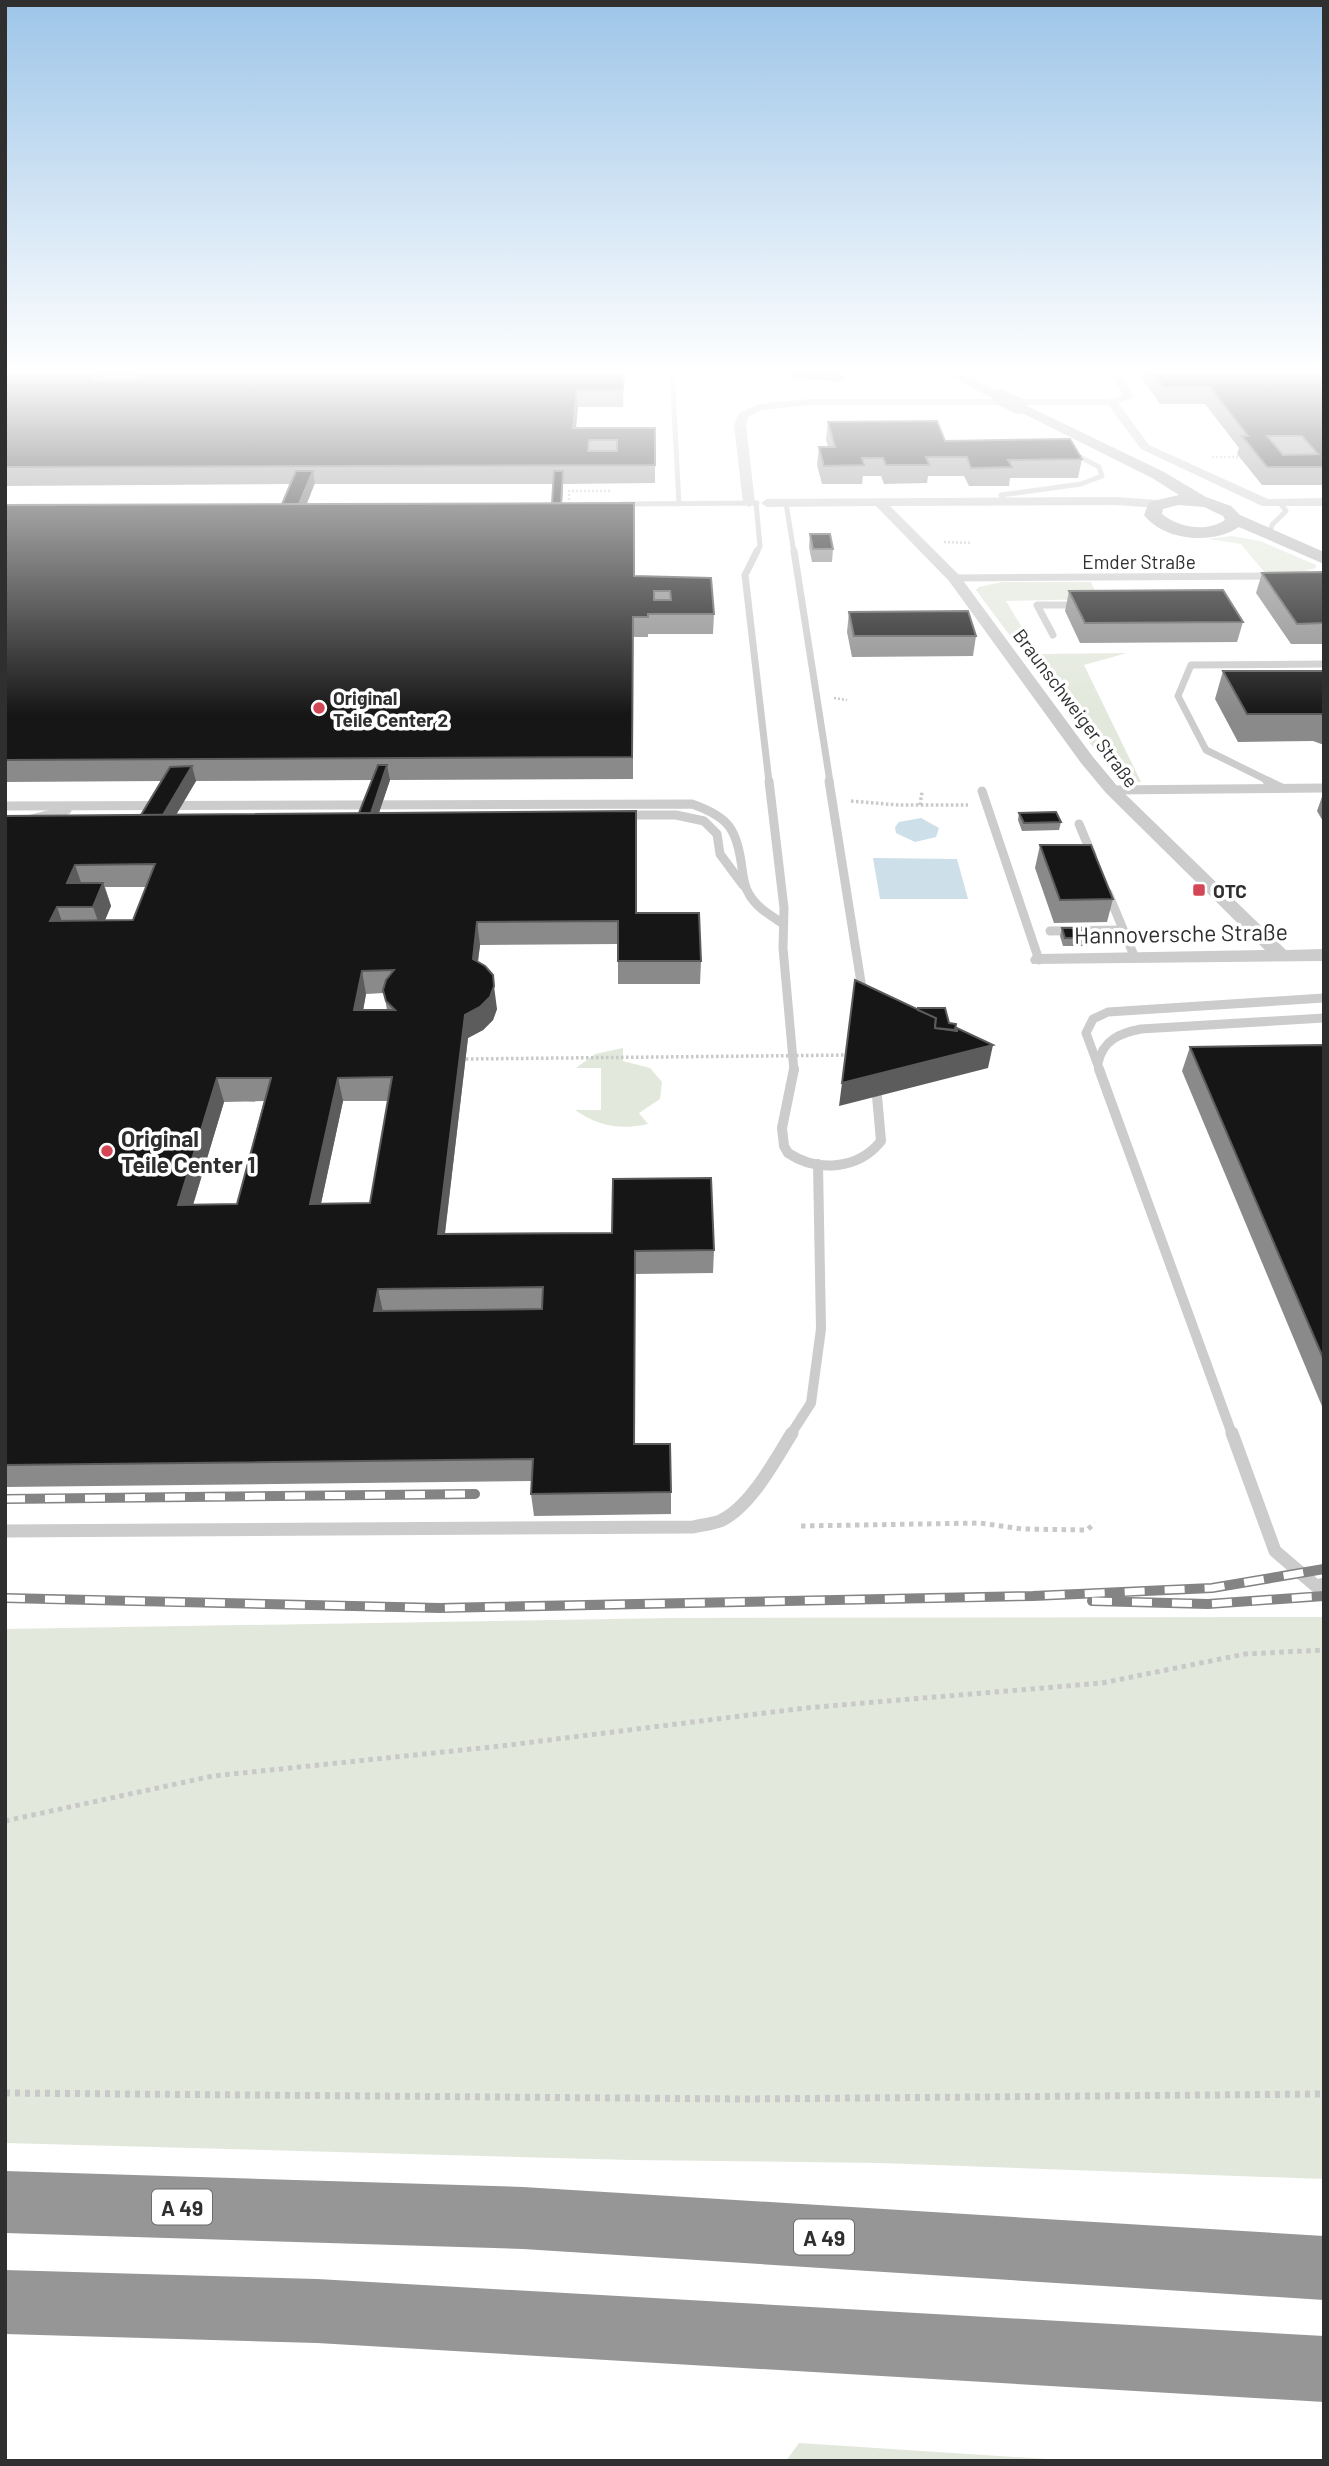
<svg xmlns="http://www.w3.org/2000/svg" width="1329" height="2466" font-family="Barlow,sans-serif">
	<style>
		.green { fill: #e3e8dc }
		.water { fill: #cddfe8 }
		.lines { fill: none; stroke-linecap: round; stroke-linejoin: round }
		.path-far3 { stroke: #c9c9c9; stroke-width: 2.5; stroke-dasharray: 2 2; stroke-linecap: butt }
		.path-far2 { stroke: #c9c9c9; stroke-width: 3.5; stroke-dasharray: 2.5 2.5; stroke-linecap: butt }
		.path-far1 { stroke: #c9c9c9; stroke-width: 5; stroke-dasharray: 4.5 4.5; stroke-linecap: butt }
		.path { stroke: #c9c9c9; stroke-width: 7; stroke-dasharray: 5 5; stroke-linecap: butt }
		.lane-far4 { stroke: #ccc; stroke-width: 5 }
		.lane-far3 { stroke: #ccc; stroke-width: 7 }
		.lane-far2 { stroke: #ccc; stroke-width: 9 }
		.lane-far1 { stroke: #ccc; stroke-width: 10 }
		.lane { stroke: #ccc; stroke-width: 13 }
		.street { fill: #ccc; fill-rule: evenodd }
		.secondary { fill: #b9b9b9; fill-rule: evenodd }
		.highway { fill: #969696; fill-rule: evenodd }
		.rail-casing { stroke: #848484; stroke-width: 10 }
		.rail { stroke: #fff; stroke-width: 7; stroke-dasharray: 20; stroke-linecap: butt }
		.path-bridge { stroke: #c9c9c9; stroke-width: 3.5; stroke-dasharray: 2.5 2.5; stroke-linecap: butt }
		.secondary-bridge { stroke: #b9b9b9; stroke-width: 16 }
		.wall { fill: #8a8a8a; fill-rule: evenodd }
		.shaded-wall { fill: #5c5c5c }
		.building { fill: #161616; stroke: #5c5c5c; stroke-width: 2; fill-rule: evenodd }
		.poi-dot { fill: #d24655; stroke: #fff; stroke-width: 2.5 }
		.labels { text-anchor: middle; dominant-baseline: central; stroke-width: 7; stroke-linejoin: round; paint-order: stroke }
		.far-street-label { font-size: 19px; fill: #2f2f2f; stroke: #fff }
		.far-poi-label { font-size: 19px; font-weight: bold; fill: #2f2f2f; stroke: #fff; text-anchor: start }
		.shield { fill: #fff; stroke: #6d6d6d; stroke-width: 2 }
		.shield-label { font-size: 21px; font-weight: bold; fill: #2f2f2f }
		.street-label { font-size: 23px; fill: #2f2f2f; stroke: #fff }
		.poi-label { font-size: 23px; font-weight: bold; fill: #2f2f2f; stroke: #fff; text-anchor: start }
	</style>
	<rect width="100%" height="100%" fill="#fff"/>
	<g class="green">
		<path d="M1231,536L1260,541L1316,565V568L1302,572L1265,573L1241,544L1208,539Z"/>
		<path d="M1002,582H1091L1099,599L1006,601L1038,654L1127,653L1084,665L1141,782H1119L976,590L979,587Z"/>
		<path d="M623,1048V1061L650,1068L662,1082L660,1099L639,1113L648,1124C621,1130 599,1127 575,1110H601V1068H576L595,1054Z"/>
		<path d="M1324,1617V2179L880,2163L631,2160L5,2143V1629L671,1618Z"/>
		<path d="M799,2443L1077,2461H786Z"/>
	</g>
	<g class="water">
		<path d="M921,818L939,828L936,837L915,842L896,833L895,827L899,822Z"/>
		<path d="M873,858L957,859L968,899H880Z"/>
	</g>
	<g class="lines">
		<g class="path-far3">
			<path d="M1212,457H1245"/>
			<path d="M569,504V491H610"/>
			<path d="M944,542L972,543"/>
			<path d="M834,698L847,700"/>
		</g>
		<g class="path-far2">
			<path d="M851,801L898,805H968"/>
			<path d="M920,805L922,792"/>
		</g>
		<g class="path-far1">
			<path d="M801,1526L980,1523L1022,1529L1087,1530L1095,1523"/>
			<path d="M5,1821L213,1776L501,1746L805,1708L1102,1683L1245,1654L1324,1650"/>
		</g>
		<path class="path" d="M5,2093L743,2099L1324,2094"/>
		<g class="lane-far4">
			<path d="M672,370L679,504"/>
			<path d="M1004,502L1001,495L1081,484L1102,476L1099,467L1069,451"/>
			<path d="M756,503L760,546L756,553"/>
			<path d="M786,503L794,553"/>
			<path d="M622,504L757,503"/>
			<path d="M1270,533L1272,525L1286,511L1279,502"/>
		</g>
		<g class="lane-far3">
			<path d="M757,551L745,575L769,782"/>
			<path d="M794,551L830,782"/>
			<path d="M954,578L1274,576"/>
			<path d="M1053,635L1037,605H1078"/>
			<path d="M1271,782L1206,750L1178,696L1191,665L1324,664"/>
		</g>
		<g class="lane-far2">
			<path d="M769,781L784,908L783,948L794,1071"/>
			<path d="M829,781L863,995"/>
			<path d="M1267,781L1282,788"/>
			<path d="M1112,790L1324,788"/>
			<path d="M982,791L1039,960"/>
			<path d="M5,806L692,804C729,817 737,829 742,868C743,877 744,886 749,894C756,907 770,915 782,923"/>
			<path d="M624,815H676L704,821L717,834L720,854L743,885"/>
			<path d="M31,819L67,810"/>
			<path d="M1079,824L1092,855"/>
			<path d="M1108,893L1135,958"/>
			<path d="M1050,931L1123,930"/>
			<path d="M1098,1063C1103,1040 1120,1033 1141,1029L1324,1018"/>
			<path d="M1100,1071L1086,1033L1093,1019L1108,1012L1324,998"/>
		</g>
		<g class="lane-far1">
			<path d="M794,1069L782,1128L784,1146L788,1153C818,1173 859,1169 881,1141L877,1096"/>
			<path d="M1099,1069L1232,1434"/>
			<path d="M791,1434L811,1403L821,1329L818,1164"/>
		</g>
		<g class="lane">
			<path d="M1232,1433L1275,1551L1316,1586L1324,1584"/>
			<path d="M5,1531L693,1527C702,1525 712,1524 720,1521C750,1508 775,1460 792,1433"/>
		</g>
		<g class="street">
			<path d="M1133,370L1122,378L1134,397L1118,403L1149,445L1268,499L1324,498V506H1262L1141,449L1108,405H809L761,410L748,417L746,425L755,503L749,507L743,503L734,425L739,413L759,404L809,399H1111L1123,395L1112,378L1116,371Z"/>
			<path d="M1115,497L1159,500L1165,504L1159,508L1115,505L890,506L959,575L1093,757L1118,787L1286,950L1324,949V961L1032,964L1030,960L1032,956L1039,954L1265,950L1106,793L1081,763L949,581L876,506L767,507L761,503L767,499Z"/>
		</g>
		<g class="secondary">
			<path d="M939,370H957L1007,397L1000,401L995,400Z"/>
			<path d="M1019,402L1164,472L1206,497L1231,506L1240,515L1324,552V564L1239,527C1213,545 1164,541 1144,515L1149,502L1179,495L1152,478L1014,409L1012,406L1014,403ZM1178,505L1204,507L1223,516L1225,520C1206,533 1178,527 1162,514L1163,509Z"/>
		</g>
		<g class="highway">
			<path d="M5,2171L523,2187L1324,2236V2300L523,2249L5,2233Z"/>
			<path d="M5,2270L317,2279L1324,2336V2402L317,2343L5,2334Z"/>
		</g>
		<defs>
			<g id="rail">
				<path d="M5,1499L475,1494"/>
				<path d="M5,1598L440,1608L1033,1596L1212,1588L1324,1569"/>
				<path d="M1092,1601L1208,1604L1324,1596"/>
			</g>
		</defs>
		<use href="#rail" class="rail-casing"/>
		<use href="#rail" class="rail"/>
		<path class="path-bridge" d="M466,1059L850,1055"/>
		<path class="secondary-bridge" d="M1000,397L1019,406"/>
	</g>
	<g class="wall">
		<path d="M5,370H624L623,407H578L576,428H655V483L563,484L562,503L634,576L711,578L714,614L713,634H648V637H633V779L390,780L379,813L636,913L701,961L700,984H618V944L480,945L478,962L497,1009L493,1020L483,1030L468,1038L445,1234L714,1250L713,1273L635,1274V1444L671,1492V1514L534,1516L531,1494L532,1481L5,1487V816L141,815L161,781L5,782V505L282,504L290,484L5,486ZM314,484H553L552,503L306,504ZM372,780L359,813L176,815L196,781ZM105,887H146L133,920L104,921L111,906ZM384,993L387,1010H363L366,994ZM264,1101L237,1204L193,1205L224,1102ZM343,1101H388L370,1203H321Z"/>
		<path d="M790,370H845L844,381L792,379Z"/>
		<path d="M1140,370H1324V485H1262L1237,454L1239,448L1205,404H1160L1139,374Z"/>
		<path d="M828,422L945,441L1082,459L1078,478H1010L1009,486H969L964,476H928L927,483L884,484L881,476H863L862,484H822L817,465L819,447H828L826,440Z"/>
		<path d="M810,534L833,549L832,562H812L809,547Z"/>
		<path d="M1324,572V644H1291L1256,593L1262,573Z"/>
		<path d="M1069,591L1243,622L1237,642L1080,643L1065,611Z"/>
		<path d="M849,612L976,636L973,656L852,657L847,632Z"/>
		<path d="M1223,671H1324V745L1313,741L1238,742L1215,699Z"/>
		<path d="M1324,791V823L1317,811Z"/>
		<path d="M1019,813L1061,822L1059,830L1022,831L1018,820Z"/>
		<path d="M1040,845L1113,899L1107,922L1054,923L1035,868Z"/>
		<path d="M1062,928L1086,938L1084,946H1063L1060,936Z"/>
		<path d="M1324,1045V1411L1182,1071L1190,1047Z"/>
	</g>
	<g class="shaded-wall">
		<path d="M98,370H103L106,383L91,380Z"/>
		<path d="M577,390L578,407L574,446L573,428Z"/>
		<path d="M313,471L315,483L304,511L298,507Z"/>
		<path d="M563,471V483L561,522L560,509Z"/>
		<path d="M387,765L390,780L371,836L369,821Z"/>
		<path d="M192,766L196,781L163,837L159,822Z"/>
		<path d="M75,865L83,888L67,883Z"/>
		<path d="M103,883L111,906L101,930L93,907Z"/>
		<path d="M57,907L65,930L50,921Z"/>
		<path d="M477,922L480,945L475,982L473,959Z"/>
		<path d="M362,971L366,994L359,1033L354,1010Z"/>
		<path d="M494,986L497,1009L493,1020L483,1030L468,1038L442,1257L438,1234L465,1015Z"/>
		<path d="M993,1045L988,1068L839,1106L842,1083Z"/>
		<path d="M217,1078L224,1102L186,1228L178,1205Z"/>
		<path d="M338,1078L343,1101L316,1227L310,1204Z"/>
		<path d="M378,1289L383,1312L374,1311Z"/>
	</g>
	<g class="building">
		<path d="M5,370H98L91,380H134L141,370H624L623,390H577L573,428H655V465L5,467ZM589,440H617V451H588Z"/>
		<path d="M1152,370H1324V467H1267L1242,436H1248L1210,387H1164ZM1267,436H1302L1318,454L1283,455Z"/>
		<path d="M937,421L945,441L1070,439L1082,459L1008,460L1012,467L971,468L967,457H926L929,465H886L883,458H862L864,465L824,466L819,447H835L828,422Z"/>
		<path d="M296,471H313L299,504H282Z"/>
		<path d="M554,471H563L561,503H552Z"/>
		<path d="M634,503V576L711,578L714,614H648V617H633L632,757L5,760V505ZM654,591H670L671,600H654Z"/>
		<path d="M810,534H830L833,549H813Z"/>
		<path d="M1324,572V623L1297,624L1262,573Z"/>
		<path d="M1223,590L1243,622L1085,623L1069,591Z"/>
		<path d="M968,611L976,636H854L849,612Z"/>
		<path d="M1223,671H1324V714H1247Z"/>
		<path d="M378,765H387L371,813H359Z"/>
		<path d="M192,766L163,815H141L170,767Z"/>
		<path d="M636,811V913H699L701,961H618V921L477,922L473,959L485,966L493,975L494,986L490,997L480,1007L465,1015L438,1234L612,1233L613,1179L711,1178L714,1250L635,1251L634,1444H670L671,1492L531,1494L533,1459L5,1465V816ZM155,864L133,920L50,921L57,907H93L103,883H67L75,865ZM394,970L386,980L383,990L386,1001L395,1010H354L362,971ZM392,1077L370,1203L310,1204L338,1078ZM217,1078H271L237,1204L178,1205ZM543,1287L542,1309L374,1311L378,1289Z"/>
		<path d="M1056,812L1061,822L1024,823L1019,813Z"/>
		<path d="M1040,845H1091L1113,899L1060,900Z"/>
		<path d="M1062,928H1082L1086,938H1065Z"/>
		<path d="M855,980L936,1018L935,1028L957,1031V1028L993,1045L842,1083Z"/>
		<path d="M918,1008H945L949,1023L956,1024L955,1030L935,1028L936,1018L918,1010Z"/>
		<path d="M1324,1045V1360L1190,1047Z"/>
	</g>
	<linearGradient id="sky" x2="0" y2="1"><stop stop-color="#9dc5e8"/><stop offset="0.52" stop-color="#fff"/><stop offset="1" stop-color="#fff" stop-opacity="0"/></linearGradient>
	<rect width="1329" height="715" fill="url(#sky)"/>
	<g class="poi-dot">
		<circle cx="319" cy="708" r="7"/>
		<rect x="1192" y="883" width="14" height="14" rx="3.5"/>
		<circle cx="107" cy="1151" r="7"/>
	</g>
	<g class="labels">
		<g class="far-street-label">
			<text x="1139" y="561">Emder Straße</text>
			<text transform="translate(1076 708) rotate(53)">Braunschweiger Straße</text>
		</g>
		<g class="far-poi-label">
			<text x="333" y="697">Original<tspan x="333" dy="22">Teile Center 2</tspan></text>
			<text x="1213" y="890">OTC</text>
		</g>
		<g class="shield">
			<rect x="152" y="2189.5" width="60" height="35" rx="5"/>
			<rect x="794" y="2219.5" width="60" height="35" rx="5"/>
		</g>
		<g class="shield-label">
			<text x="182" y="2207">A 49</text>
			<text x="824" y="2237">A 49</text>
		</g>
		<g class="street-label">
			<text transform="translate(1181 933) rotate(-1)">Hannoversche Straße</text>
		</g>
		<g class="poi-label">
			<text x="121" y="1138">Original<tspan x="121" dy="26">Teile Center 1</tspan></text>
		</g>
	</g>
	<rect width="1329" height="2466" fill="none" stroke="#2f2f2f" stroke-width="14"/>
</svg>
